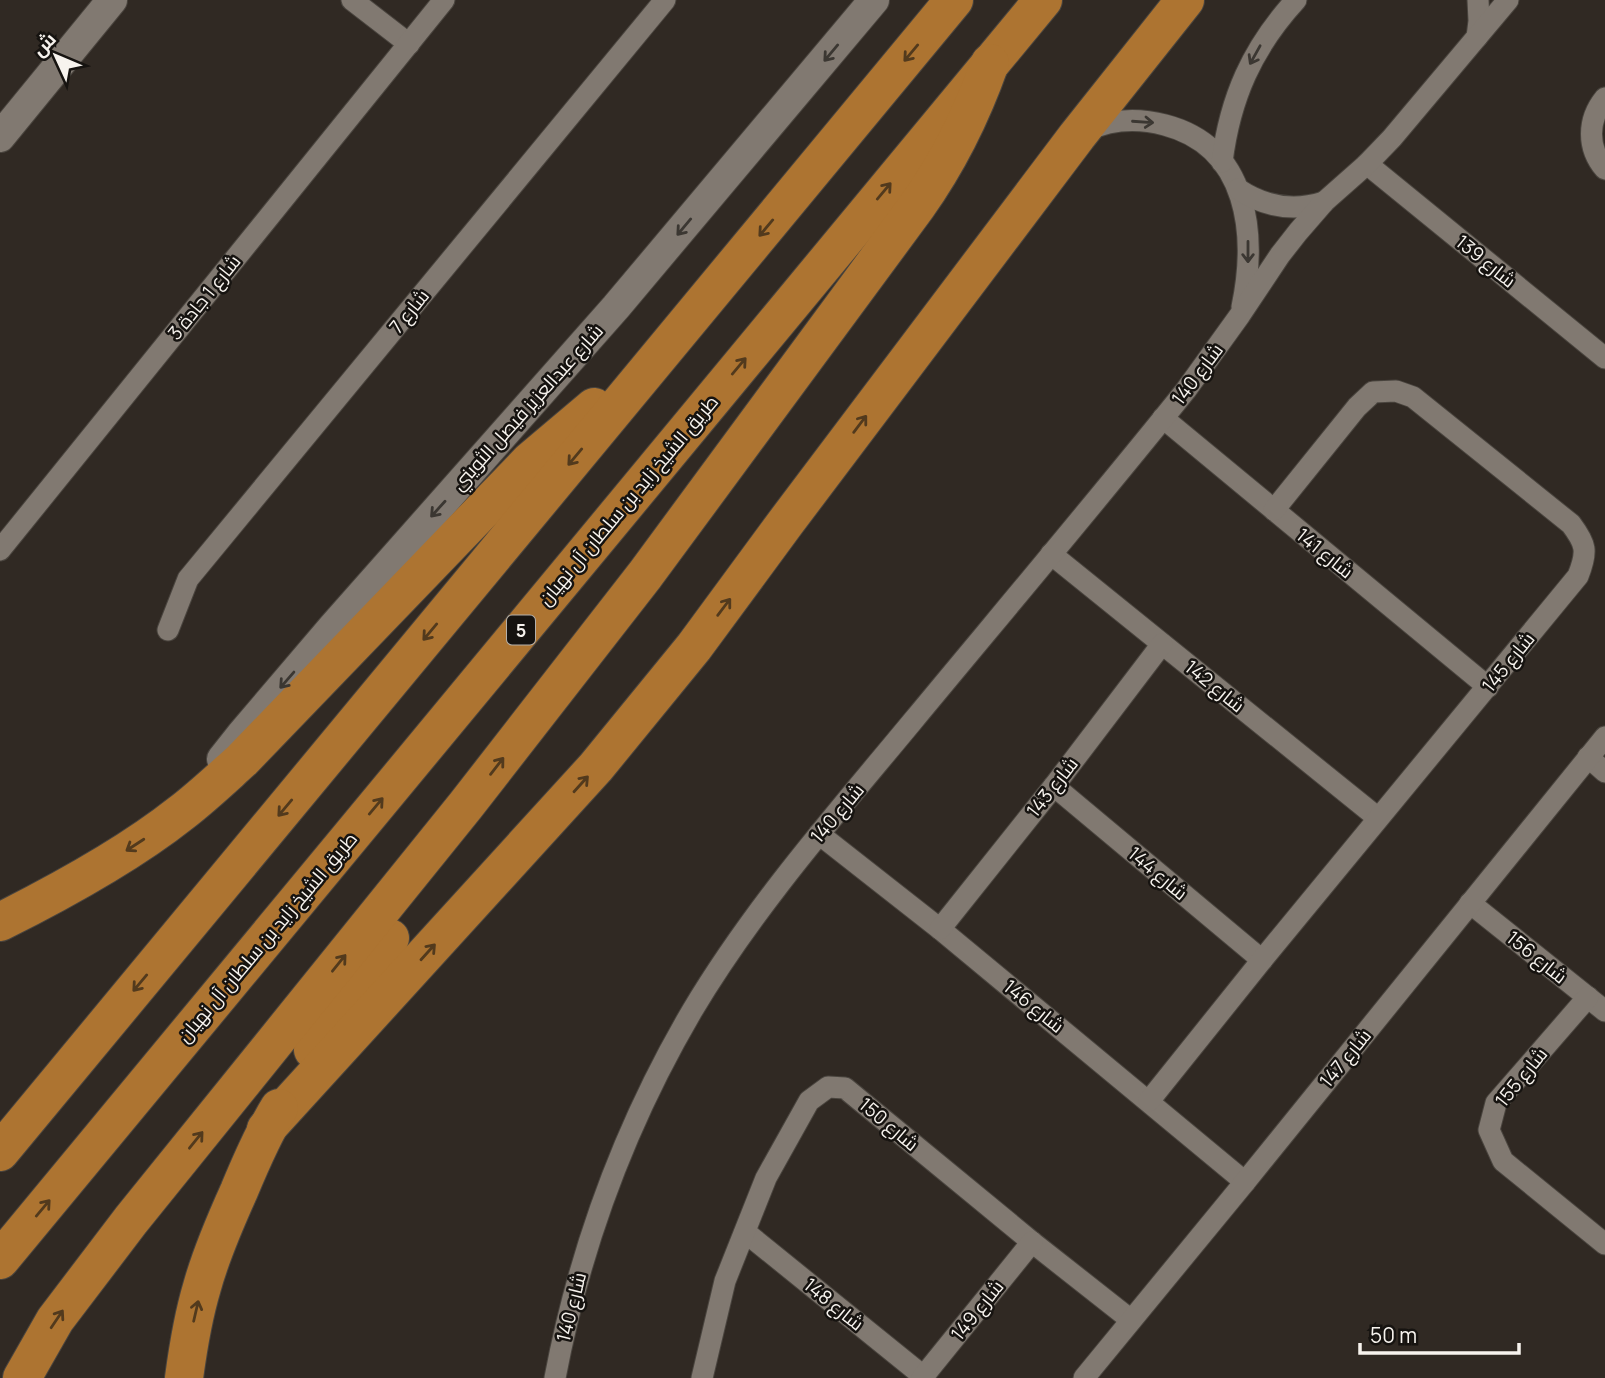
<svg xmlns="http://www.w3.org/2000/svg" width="1605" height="1378" font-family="Manrope,Cairo,sans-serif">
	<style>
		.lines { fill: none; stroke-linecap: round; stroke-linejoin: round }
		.street-casing { stroke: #49443e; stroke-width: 23 }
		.secondary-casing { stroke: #49443e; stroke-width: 32 }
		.highway-casing { stroke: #49443e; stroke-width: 40 }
		.street { stroke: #817971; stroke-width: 21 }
		.secondary { stroke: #817971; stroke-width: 30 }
		.highway { stroke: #ad7431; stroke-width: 38 }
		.oneway { stroke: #3b3732 }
		.oneway2 { stroke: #523a1d }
		.labels { text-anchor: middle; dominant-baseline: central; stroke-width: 5; stroke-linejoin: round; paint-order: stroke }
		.shield { fill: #161310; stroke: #b4b0ab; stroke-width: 2 }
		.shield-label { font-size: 18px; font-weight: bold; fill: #f7f3ee }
		.street-label { font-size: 19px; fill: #f7f3ee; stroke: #161310 }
	</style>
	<rect width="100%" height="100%" fill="#302923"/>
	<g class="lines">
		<defs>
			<g id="street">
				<path d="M352,0L409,44"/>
				<path d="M1477,37L1479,21L1478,0"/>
				<path d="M1605,98C1587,120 1587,148 1605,169"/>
				<path d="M1086,131C1111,119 1139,118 1165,125C1249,147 1257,235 1242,307"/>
				<path d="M1222,162C1230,98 1252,48 1296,0"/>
				<path d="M1367,164L1605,358"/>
				<path d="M1238,189C1265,207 1293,212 1324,202"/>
				<path d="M1163,418L1488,687"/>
				<path d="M0,550L444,0"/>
				<path d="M1051,554L1378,818"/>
				<path d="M168,630L188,579L665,0"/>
				<path d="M1588,757L1605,772"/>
				<path d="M1054,786L1262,960"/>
				<path d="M819,834L940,929L1245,1182"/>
				<path d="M1470,903L1605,1011"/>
				<path d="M940,929L1054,786L1162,644"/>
				<path d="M1588,997L1496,1103L1489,1130L1503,1161L1605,1244"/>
				<path d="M1149,1101L1262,960L1578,576C1588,551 1586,544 1571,524L1413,397L1396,391L1373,392L1357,407L1274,510"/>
				<path d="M745,1232L923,1376"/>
				<path d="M555,1378C580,1246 624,1127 692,1011C754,907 835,815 912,722C1004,611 1096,502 1186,390L1240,315L1280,255L1298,232L1324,202L1367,164L1392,138L1508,0"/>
				<path d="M702,1378L725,1281L766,1178L809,1101L828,1087L845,1088L1032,1242L1131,1320"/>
				<path d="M922,1378L1032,1242"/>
				<path d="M1084,1378L1245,1182L1605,737"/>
			</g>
			<g id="secondary">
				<path d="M0,137L112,0"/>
				<path d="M222,759L241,735L333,627L616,307L874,0"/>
			</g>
			<g id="highway">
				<path d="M0,922C60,892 128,855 181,813C202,797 222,778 242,760L530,461L594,407"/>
				<path d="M313,1050L325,1030L390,938"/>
				<path d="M266,1129L596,767L694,647L786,522L1077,136L1185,0"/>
				<path d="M0,1152L954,0"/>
				<path d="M0,1260L1043,0"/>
				<path d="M22,1378L55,1320L131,1220L466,805L645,575L917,206C949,161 972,114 990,63"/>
				<path d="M184,1378C188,1348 193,1317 202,1287C211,1254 225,1222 239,1191C251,1162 263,1134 279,1108"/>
			</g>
		</defs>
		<use href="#street" class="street-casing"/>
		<use href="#secondary" class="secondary-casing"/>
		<use href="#highway" class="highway-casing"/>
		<use href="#street" class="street"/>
		<use href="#secondary" class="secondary"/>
		<use href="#highway" class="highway"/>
	</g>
	<defs><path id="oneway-shaft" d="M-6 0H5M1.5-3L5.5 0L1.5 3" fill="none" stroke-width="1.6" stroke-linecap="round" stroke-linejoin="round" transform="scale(1.75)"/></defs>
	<g class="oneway">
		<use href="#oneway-shaft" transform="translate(831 53) rotate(130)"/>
		<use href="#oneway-shaft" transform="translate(1255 55) rotate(119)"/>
		<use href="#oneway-shaft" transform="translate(1143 122) rotate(4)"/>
		<use href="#oneway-shaft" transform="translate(684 227) rotate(130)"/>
		<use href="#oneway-shaft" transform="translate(1248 252) rotate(90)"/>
		<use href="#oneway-shaft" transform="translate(438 509) rotate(132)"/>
		<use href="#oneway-shaft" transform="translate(287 680) rotate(131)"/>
	</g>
	<g class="oneway2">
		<use href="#oneway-shaft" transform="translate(911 53) rotate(130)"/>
		<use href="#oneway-shaft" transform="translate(884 191) rotate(-50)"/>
		<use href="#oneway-shaft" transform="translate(766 228) rotate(130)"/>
		<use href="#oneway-shaft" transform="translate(739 366) rotate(-50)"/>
		<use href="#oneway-shaft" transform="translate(860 424) rotate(-53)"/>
		<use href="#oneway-shaft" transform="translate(575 457) rotate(130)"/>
		<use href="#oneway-shaft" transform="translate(724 607) rotate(-53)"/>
		<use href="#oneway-shaft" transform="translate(430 632) rotate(130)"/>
		<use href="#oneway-shaft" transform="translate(497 766) rotate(-52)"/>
		<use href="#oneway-shaft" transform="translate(581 784) rotate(-48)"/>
		<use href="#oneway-shaft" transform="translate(376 806) rotate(-50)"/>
		<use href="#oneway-shaft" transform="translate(285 808) rotate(130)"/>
		<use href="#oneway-shaft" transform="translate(135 845) rotate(147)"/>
		<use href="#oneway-shaft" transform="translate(428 952) rotate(-48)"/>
		<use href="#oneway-shaft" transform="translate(339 963) rotate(-51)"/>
		<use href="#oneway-shaft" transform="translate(140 983) rotate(130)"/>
		<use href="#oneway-shaft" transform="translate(196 1140) rotate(-51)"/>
		<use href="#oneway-shaft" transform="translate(43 1208) rotate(-50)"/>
		<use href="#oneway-shaft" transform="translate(196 1311) rotate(-77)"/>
		<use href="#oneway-shaft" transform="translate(57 1319) rotate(-56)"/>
	</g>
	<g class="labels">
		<rect class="shield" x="507" y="615.5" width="28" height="29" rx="5"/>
		<g class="shield-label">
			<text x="521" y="630">5</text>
		</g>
		<g class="street-label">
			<text transform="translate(1486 261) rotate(39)">شارع 139</text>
			<text transform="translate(204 297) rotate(-51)">شارع 1 جادة 3</text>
			<text transform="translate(409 311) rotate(-51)">شارع 7</text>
			<text transform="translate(1197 374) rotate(-53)">شارع 140</text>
			<text transform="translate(527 407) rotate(-48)">شارع عبدالعزيز فيصل الثويني</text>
			<text transform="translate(628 500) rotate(-50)">طريق الشيخ زايد بن سلطان آل نهيان</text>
			<text transform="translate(1325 553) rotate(39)">شارع 141</text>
			<text transform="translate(1508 662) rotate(-51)">شارع 145</text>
			<text transform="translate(1215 686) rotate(39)">شارع 142</text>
			<text transform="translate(1052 787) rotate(-52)">شارع 143</text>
			<text transform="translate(837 813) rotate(-50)">شارع 140</text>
			<text transform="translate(1158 873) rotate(40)">شارع 144</text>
			<text transform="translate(267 937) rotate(-50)">طريق الشيخ زايد بن سلطان آل نهيان</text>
			<text transform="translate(1537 957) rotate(39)">شارع 156</text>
			<text transform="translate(1034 1006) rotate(39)">شارع 146</text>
			<text transform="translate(1345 1058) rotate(-51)">شارع 147</text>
			<text transform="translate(1521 1077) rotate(-51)">شارع 155</text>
			<text transform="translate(889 1124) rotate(40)">شارع 150</text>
			<text transform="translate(834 1304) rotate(39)">شارع 148</text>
			<text transform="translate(571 1307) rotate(-76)">شارع 140</text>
			<text transform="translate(977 1310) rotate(-51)">شارع 149</text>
		</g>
	</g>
	<g transform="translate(56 56) rotate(314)" stroke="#161310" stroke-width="5" paint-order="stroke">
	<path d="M0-5L12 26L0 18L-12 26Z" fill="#f7f3ee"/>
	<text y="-10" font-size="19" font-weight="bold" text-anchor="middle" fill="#f7f3ee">ش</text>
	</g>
	<path d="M1360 1343v10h159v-10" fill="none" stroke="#f7f3ee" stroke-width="3.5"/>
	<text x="1370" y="1343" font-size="21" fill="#f7f3ee" stroke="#161310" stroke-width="5" paint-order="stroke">50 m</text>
</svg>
